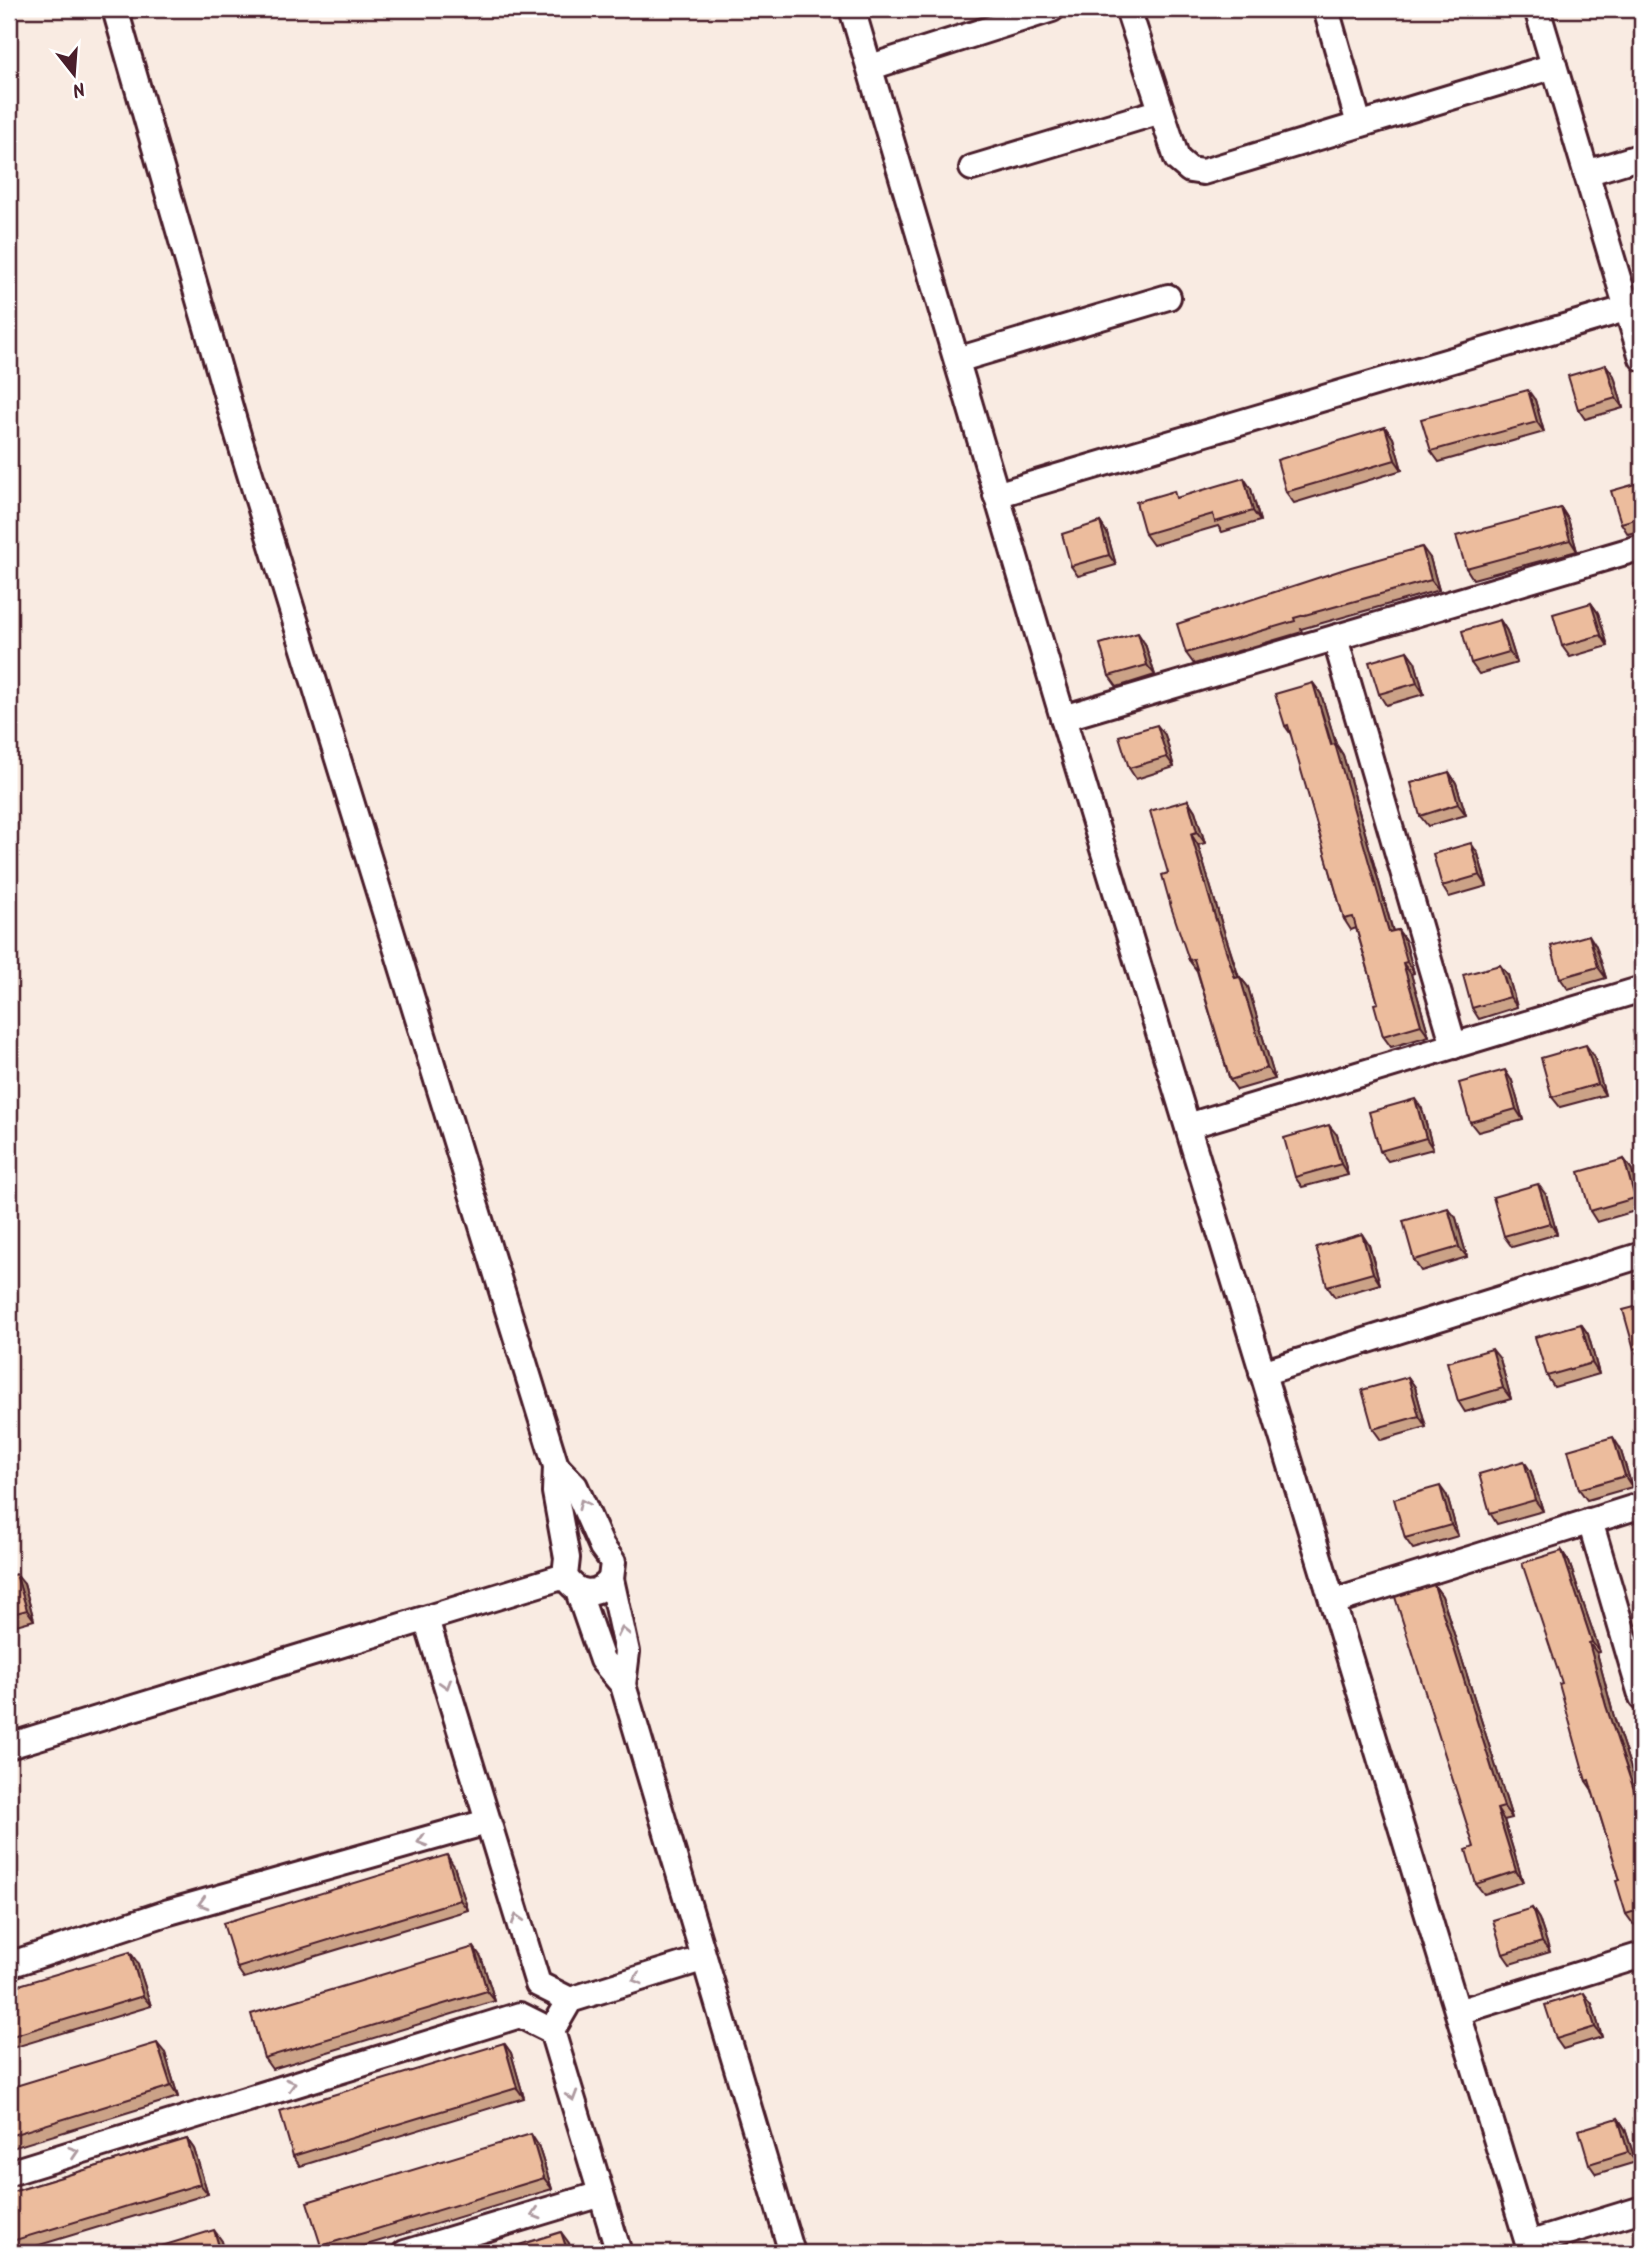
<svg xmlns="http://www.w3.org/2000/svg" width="1651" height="2262" font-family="Kalam,sans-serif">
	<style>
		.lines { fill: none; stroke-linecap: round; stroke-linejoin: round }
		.street-casing { stroke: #4a1f2b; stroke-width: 30 }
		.street { stroke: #fff; stroke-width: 24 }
		.wall { fill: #cba287; stroke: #4a1f2b; stroke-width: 2 }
		.shaded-wall { fill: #a5846e; stroke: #4a1f2b; stroke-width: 2 }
		.building { fill: #ecbc9d; stroke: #4a1f2b; stroke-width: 2 }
		.oneway { stroke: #ae9aa0 }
	</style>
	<rect width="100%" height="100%" fill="#f9ebe2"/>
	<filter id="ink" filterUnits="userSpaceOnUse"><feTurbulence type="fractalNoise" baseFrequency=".0143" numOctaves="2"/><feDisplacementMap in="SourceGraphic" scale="14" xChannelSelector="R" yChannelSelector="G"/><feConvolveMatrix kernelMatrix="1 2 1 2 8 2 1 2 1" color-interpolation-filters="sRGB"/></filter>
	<g filter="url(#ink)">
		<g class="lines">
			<defs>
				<g id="street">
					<path d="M115,9L238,435L556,1466L555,1492L567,1558L565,1576C577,1596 597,1597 611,1579"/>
					<path d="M852,9L1063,718L1531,2253"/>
					<path d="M1128,9L1177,159L1190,170L1203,172L1554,66"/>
					<path d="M1326,9L1359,124"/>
					<path d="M1537,9L1642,358"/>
					<path d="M871,67L1052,9"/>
					<path d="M972,168L1161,111"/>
					<path d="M1586,173L1642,156"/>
					<path d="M957,360L1168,297"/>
					<path d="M996,495L1642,304"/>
					<path d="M1335,638L1454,1046"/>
					<path d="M1063,718L1642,547"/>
					<path d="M1188,1126L1642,989"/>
					<path d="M1262,1373L1642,1255"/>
					<path d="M556,1466L575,1486L602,1547L613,1562L611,1579L627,1652L623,1685"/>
					<path d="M1590,1521L1642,1698"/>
					<path d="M578,1591L602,1660L623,1685L792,2253"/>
					<path d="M1333,1602L1642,1505"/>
					<path d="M426,1619L538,1984L570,2000"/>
					<path d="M9,1746L565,1576"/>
					<path d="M9,1965L169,1912L487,1822"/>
					<path d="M1458,2012L1642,1955"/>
					<path d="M552,2031L570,2000L702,1959"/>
					<path d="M9,2173L520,2015L552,2031L619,2253"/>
					<path d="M1528,2244L1642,2209"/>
					<path d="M405,2253L601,2194"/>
				</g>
			</defs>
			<use href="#street" class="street-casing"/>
			<use href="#street" class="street"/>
		</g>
		<g class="wall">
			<path d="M1606,365L1614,376L1623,408L1585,419L1578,409Z"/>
			<path d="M1535,400L1544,432L1439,462L1431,451Z"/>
			<path d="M1385,427L1393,438L1402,470L1294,503L1286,492Z"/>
			<path d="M1642,482V530L1628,534L1621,523Z"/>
			<path d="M1251,489L1260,521L1222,532L1218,526L1153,545L1145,534L1178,498Z"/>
			<path d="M1561,508L1568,519L1577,551L1473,579L1466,568Z"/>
			<path d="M1100,522L1107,533L1116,565L1078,576L1071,566Z"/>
			<path d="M1430,558L1439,590L1301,629L1302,632L1194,664L1186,653Z"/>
			<path d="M1591,603L1598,613L1608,646L1570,657L1562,646Z"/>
			<path d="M1500,620L1507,631L1517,663L1479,674L1471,663Z"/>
			<path d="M1145,644L1155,675L1117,687L1109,676Z"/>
			<path d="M1407,651L1415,662L1424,694L1386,705L1379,694Z"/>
			<path d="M1313,683L1321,694L1336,744L1343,755L1393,931L1398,930L1405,940L1414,973L1411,974L1429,1036L1391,1047L1383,1036L1378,1003L1356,928L1351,930L1344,919L1292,736L1285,726Z"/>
			<path d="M1165,735L1174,767L1136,779L1129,768Z"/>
			<path d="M1449,772L1456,783L1466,815L1428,826L1420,816Z"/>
			<path d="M1188,800L1195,811L1205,843L1198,845L1223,928L1239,977H1240L1248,987L1275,1079L1237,1090L1230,1080L1197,971L1189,960L1168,873Z"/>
			<path d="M1478,854L1487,886L1449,897L1442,886Z"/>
			<path d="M1596,946L1606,978L1568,989L1560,978Z"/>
			<path d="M1508,975L1517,1007L1479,1019L1472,1008Z"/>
			<path d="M1594,1056L1605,1095L1560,1107L1552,1097Z"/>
			<path d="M1512,1081L1523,1120L1478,1132L1470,1122Z"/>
			<path d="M1422,1109L1433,1149L1388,1161L1380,1151Z"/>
			<path d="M1337,1135L1348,1175L1302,1187L1295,1177Z"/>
			<path d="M1624,1159L1632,1170L1642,1209L1597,1222L1590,1211Z"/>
			<path d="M1546,1195L1557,1234L1512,1247L1504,1236Z"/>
			<path d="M1456,1218L1467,1257L1421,1271L1414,1260Z"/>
			<path d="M1369,1245L1380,1284L1335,1297L1327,1286Z"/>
			<path d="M1642,1305V1360H1641L1634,1349Z"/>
			<path d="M1581,1324L1588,1334L1599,1374L1554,1387L1547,1376Z"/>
			<path d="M1500,1359L1511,1399L1465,1412L1458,1401Z"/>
			<path d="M1408,1377L1415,1387L1426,1427L1381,1440L1373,1429Z"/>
			<path d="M1620,1448L1632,1487L1587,1500L1579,1489Z"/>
			<path d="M1531,1472L1543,1511L1497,1524L1490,1513Z"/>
			<path d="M1447,1496L1458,1536L1413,1549L1405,1538Z"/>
			<path d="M1562,1551L1569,1562L1600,1652L1597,1653L1614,1717L1642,1802V1922L1634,1925L1626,1914L1620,1880L1592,1790L1586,1781L1562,1683Z"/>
			<path d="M9,1576L24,1584L34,1620L9,1627Z"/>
			<path d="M1434,1585L1442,1596L1512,1818L1504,1820L1523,1882L1484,1894L1476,1884L1474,1847Z"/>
			<path d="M454,1866L468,1910L244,1978L237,1968Z"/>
			<path d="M1532,1908L1539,1919L1550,1952L1510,1964L1503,1954Z"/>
			<path d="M481,1957L495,2001L272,2069L264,2058Z"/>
			<path d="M137,1962L151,2006L9,2049V1988Z"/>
			<path d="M1592,2004L1602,2037L1563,2049L1556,2039Z"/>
			<path d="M504,2043L511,2053L524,2098L300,2166L293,2156Z"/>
			<path d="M165,2053L178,2097L9,2149V2088Z"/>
			<path d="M1618,2118L1625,2129L1636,2162L1596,2174L1589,2164Z"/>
			<path d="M187,2139L194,2149L208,2194L13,2253H9V2193Z"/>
			<path d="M538,2145L552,2189L340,2253H326L321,2246Z"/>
		</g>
		<g class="shaded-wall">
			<path d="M1606,365L1614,376L1623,408L1616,398Z"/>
			<path d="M1528,390L1535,400L1544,432L1537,422Z"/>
			<path d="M1385,427L1393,438L1402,470L1395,460Z"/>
			<path d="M1244,478L1251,489L1260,521L1253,511Z"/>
			<path d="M1561,508L1568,519L1577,551L1570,540Z"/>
			<path d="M1100,522L1107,533L1116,565L1109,555Z"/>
			<path d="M1422,547L1430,558L1439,590L1431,580Z"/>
			<path d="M1591,603L1598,613L1608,646L1601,635Z"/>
			<path d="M1500,620L1507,631L1517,663L1509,652Z"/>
			<path d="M1138,633L1145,644L1155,675L1147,665Z"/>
			<path d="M1407,651L1415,662L1424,694L1417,683Z"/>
			<path d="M1313,683L1321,694L1336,744L1343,755L1396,943L1389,932Z"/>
			<path d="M1157,725L1165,735L1174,767L1167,757Z"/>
			<path d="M1449,772L1456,783L1466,815L1458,804Z"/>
			<path d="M1188,800L1195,811L1205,843L1197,832Z"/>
			<path d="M1191,834L1198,845L1223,928L1242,989L1235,978L1215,917Z"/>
			<path d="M1471,843L1478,854L1487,886L1480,875Z"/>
			<path d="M1398,930L1405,940L1414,973L1407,962Z"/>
			<path d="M1589,935L1596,946L1606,978L1598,967Z"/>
			<path d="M1403,963L1411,974L1429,1036L1421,1025Z"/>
			<path d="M1500,965L1508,975L1517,1007L1510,997Z"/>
			<path d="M1240,977L1248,987L1275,1079L1267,1068Z"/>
			<path d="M1586,1045L1594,1056L1605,1095L1598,1084Z"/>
			<path d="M1505,1070L1512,1081L1523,1120L1516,1109Z"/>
			<path d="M1415,1099L1422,1109L1433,1149L1426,1138Z"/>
			<path d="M1329,1125L1337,1135L1348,1175L1341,1164Z"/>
			<path d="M1624,1159L1632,1170L1642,1208L1635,1198Z"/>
			<path d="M1538,1184L1546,1195L1557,1234L1550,1223Z"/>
			<path d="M1448,1208L1456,1218L1467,1257L1459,1247Z"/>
			<path d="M1362,1234L1369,1245L1380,1284L1373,1273Z"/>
			<path d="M1581,1324L1588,1334L1599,1374L1592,1363Z"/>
			<path d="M1492,1349L1500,1359L1511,1399L1503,1388Z"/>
			<path d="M1408,1377L1415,1387L1426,1427L1419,1416Z"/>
			<path d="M1613,1437L1620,1448L1632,1487L1625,1476Z"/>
			<path d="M1524,1461L1531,1472L1543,1511L1535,1500Z"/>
			<path d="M1440,1486L1447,1496L1458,1536L1451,1525Z"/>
			<path d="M1562,1551L1569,1562L1600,1652L1592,1642Z"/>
			<path d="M16,1574L24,1584L34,1620L27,1610Z"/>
			<path d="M1434,1585L1442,1596L1512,1818L1504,1807Z"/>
			<path d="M1589,1643L1597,1653L1614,1717L1642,1802V1814L1606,1706Z"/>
			<path d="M1497,1809L1504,1820L1523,1882L1516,1871Z"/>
			<path d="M447,1855L454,1866L468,1910L460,1900Z"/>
			<path d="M1532,1908L1539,1919L1550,1952L1542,1942Z"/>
			<path d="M474,1947L481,1957L495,2001L487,1991Z"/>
			<path d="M130,1952L137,1962L151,2006L143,1996Z"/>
			<path d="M1584,1993L1592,2004L1602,2037L1595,2027Z"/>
			<path d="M157,2043L165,2053L178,2097L171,2086Z"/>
			<path d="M504,2043L511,2053L524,2098L517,2088Z"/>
			<path d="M1618,2118L1625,2129L1636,2162L1628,2152Z"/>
			<path d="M531,2134L538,2145L552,2189L544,2178Z"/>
			<path d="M187,2139L194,2149L208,2194L200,2184Z"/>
			<path d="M214,2230L222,2241L225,2253H221Z"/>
			<path d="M561,2232L569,2243L572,2253H568Z"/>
		</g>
		<g class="building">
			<path d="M1606,365L1616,398L1578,409L1568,376Z"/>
			<path d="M1528,390L1537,422L1431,451L1421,419Z"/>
			<path d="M1385,427L1395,460L1286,492L1277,460Z"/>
			<path d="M1244,478L1253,511L1215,522L1213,514L1145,534L1136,502L1174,491L1176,498Z"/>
			<path d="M1642,482V517L1621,523L1611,491Z"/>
			<path d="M1561,508L1570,540L1466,568L1456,536Z"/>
			<path d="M1100,522L1109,555L1071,566L1062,534Z"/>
			<path d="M1422,547L1431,580L1294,618L1295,621L1186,653L1177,624L1351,567Z"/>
			<path d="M1642,582V608L1635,584Z"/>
			<path d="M1591,603L1601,635L1562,646L1553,614Z"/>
			<path d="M1500,620L1509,652L1471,663L1462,631Z"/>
			<path d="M1138,633L1147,665L1109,676L1100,644Z"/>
			<path d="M1407,651L1417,683L1379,694L1369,662Z"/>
			<path d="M1313,683L1331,745L1335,744L1389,932L1398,930L1407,962L1403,963L1421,1025L1383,1036L1374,1004L1378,1003L1353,917L1344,919L1288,725L1285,726L1275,694Z"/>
			<path d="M1157,725L1167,757L1129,768L1119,736Z"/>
			<path d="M1449,772L1458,804L1420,816L1411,783Z"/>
			<path d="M1188,800L1197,832L1191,834L1215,917L1235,978L1240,977L1267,1068L1230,1080L1194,959L1189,960L1171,907L1162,875L1168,873L1150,811Z"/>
			<path d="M1471,843L1480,875L1442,886L1433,854Z"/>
			<path d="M1589,935L1598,967L1560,978L1551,946Z"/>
			<path d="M1500,965L1510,997L1472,1008L1463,975Z"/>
			<path d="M1642,1029V1064L1633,1031Z"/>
			<path d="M1586,1045L1598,1084L1552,1097L1541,1058Z"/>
			<path d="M1505,1070L1516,1109L1470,1122L1459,1083Z"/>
			<path d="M1415,1099L1426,1138L1380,1151L1369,1112Z"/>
			<path d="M1329,1125L1341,1164L1295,1177L1284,1138Z"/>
			<path d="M1624,1159L1635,1198L1590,1211L1579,1172Z"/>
			<path d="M1538,1184L1550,1223L1504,1236L1493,1197Z"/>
			<path d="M1448,1208L1459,1247L1414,1260L1403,1221Z"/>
			<path d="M1362,1234L1373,1273L1327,1286L1316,1247Z"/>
			<path d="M1642,1305V1347L1634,1349L1623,1310Z"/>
			<path d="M1581,1324L1592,1363L1547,1376L1535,1337Z"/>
			<path d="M1492,1349L1503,1388L1458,1401L1447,1362Z"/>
			<path d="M1408,1377L1419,1416L1373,1429L1362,1390Z"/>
			<path d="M1613,1437L1625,1476L1579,1489L1568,1450Z"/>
			<path d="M1524,1461L1535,1500L1490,1513L1479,1474Z"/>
			<path d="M1440,1486L1451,1525L1405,1538L1394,1499Z"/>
			<path d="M1562,1551L1592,1642L1589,1643L1606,1706L1642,1814V1909L1626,1914L1616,1881L1620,1880L1589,1780L1586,1781L1559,1684L1562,1683L1522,1563Z"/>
			<path d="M16,1574L27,1610L9,1615V1576Z"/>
			<path d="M1434,1585L1504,1807L1497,1809L1516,1871L1476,1884L1466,1850L1474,1847L1395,1597Z"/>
			<path d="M447,1855L460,1900L237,1968L223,1923Z"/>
			<path d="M1532,1908L1542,1942L1503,1954L1493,1920Z"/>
			<path d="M474,1947L487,1991L264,2058L251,2014Z"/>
			<path d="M130,1952L143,1996L9,2037V1988Z"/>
			<path d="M1642,1977V1996L1637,1978Z"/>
			<path d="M1584,1993L1595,2027L1556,2039L1545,2005Z"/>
			<path d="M157,2043L171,2086L9,2136V2088Z"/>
			<path d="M504,2043L517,2088L293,2156L280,2111Z"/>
			<path d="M1618,2118L1628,2152L1589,2164L1579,2130Z"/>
			<path d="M531,2134L544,2178L321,2246L307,2202Z"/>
			<path d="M187,2139L200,2184L9,2242V2193Z"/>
			<path d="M214,2230L221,2253H139Z"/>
			<path d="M561,2232L568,2253H493Z"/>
		</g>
		<defs><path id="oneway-chevron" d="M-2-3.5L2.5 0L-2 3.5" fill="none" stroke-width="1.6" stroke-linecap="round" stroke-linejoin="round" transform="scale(1.75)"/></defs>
		<g class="oneway">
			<use href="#oneway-chevron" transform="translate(583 1504) rotate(-115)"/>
			<use href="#oneway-chevron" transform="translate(623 1632) rotate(-102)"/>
			<use href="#oneway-chevron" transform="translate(446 1684) rotate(73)"/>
			<use href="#oneway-chevron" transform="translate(422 1841) rotate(164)"/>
			<use href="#oneway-chevron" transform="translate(203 1903) rotate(164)"/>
			<use href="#oneway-chevron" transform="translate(517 1919) rotate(-107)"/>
			<use href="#oneway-chevron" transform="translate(637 1979) rotate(163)"/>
			<use href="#oneway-chevron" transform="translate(291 2084) rotate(-17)"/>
			<use href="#oneway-chevron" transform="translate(572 2096) rotate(73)"/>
			<use href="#oneway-chevron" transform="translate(74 2152) rotate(-18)"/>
			<use href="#oneway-chevron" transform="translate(536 2214) rotate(163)"/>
		</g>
	</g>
	<rect width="1651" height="2262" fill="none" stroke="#fff" stroke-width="35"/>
	<rect x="18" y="18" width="1616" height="2227" fill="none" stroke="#4a1f2b" stroke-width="2.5" filter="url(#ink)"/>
	<g transform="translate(74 74) rotate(163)" stroke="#ffffff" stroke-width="5" paint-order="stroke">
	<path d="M0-5L12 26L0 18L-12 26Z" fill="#4a1f2b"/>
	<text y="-10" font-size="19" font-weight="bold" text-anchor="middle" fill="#4a1f2b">N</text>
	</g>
</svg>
